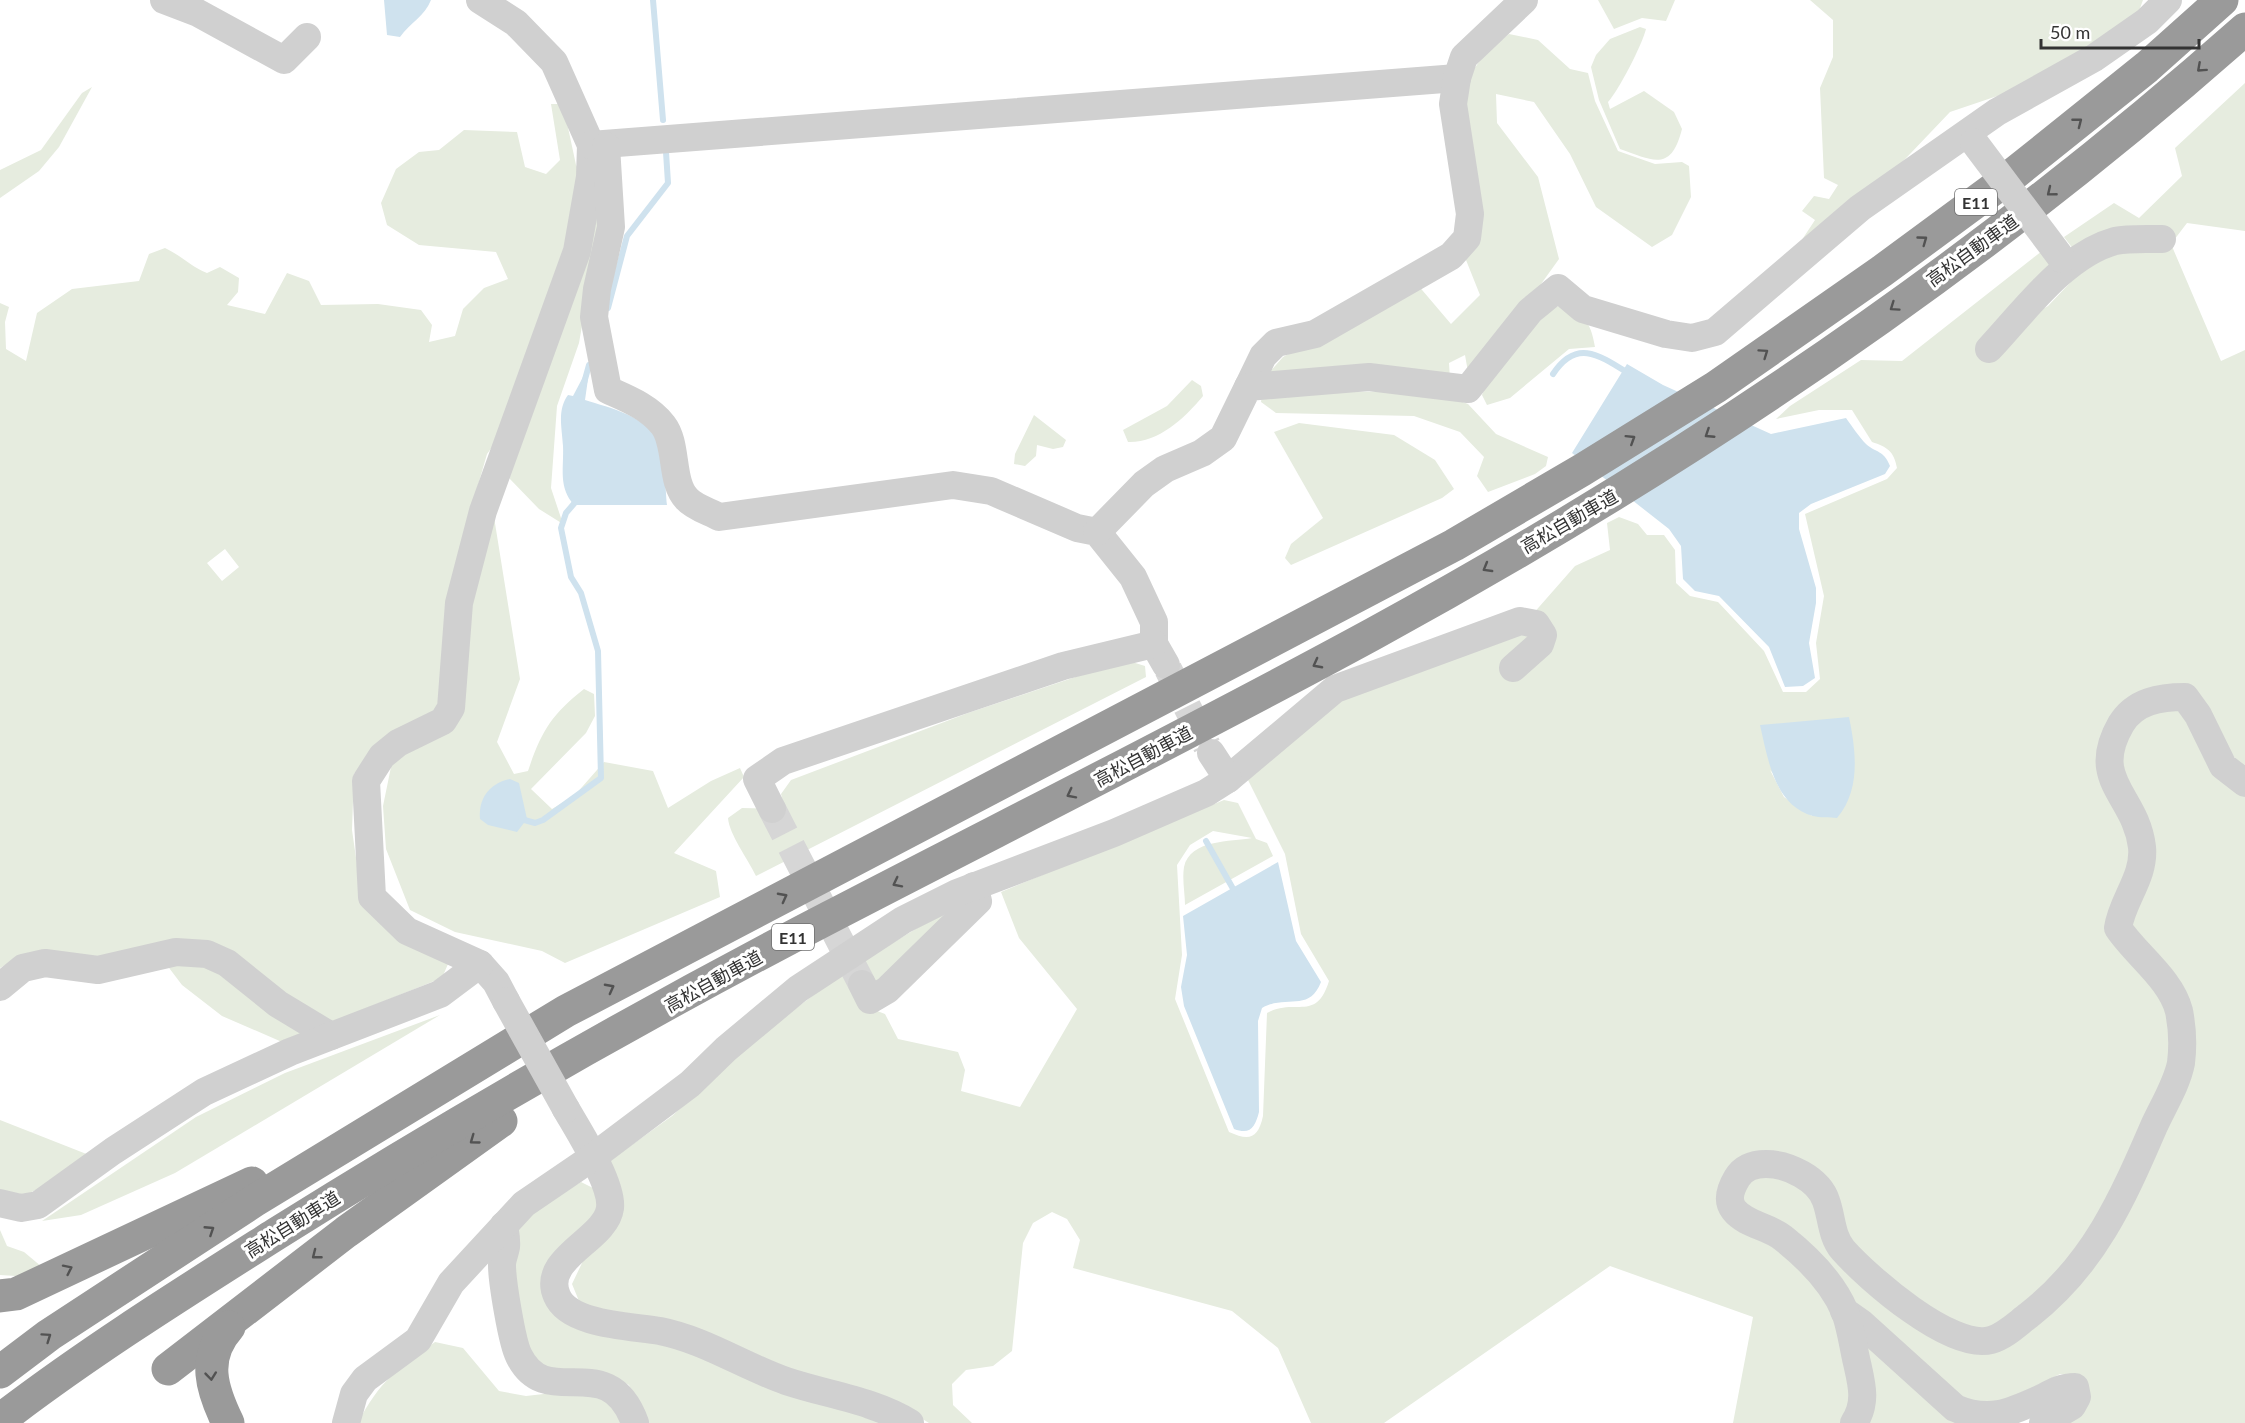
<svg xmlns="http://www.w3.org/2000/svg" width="2245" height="1423" font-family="Lato,'Noto Sans JP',sans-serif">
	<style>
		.green { fill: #e6ecdf; fill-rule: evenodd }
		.water { fill: #cfe2ee }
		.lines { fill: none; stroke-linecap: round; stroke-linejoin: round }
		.stream { stroke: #cfe2ee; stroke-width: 6 }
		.minor-tunnel { stroke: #d6d6d6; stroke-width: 28; stroke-dasharray: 28 14; stroke-linecap: butt }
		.minor { stroke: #d0d0d0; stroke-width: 28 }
		.highway { stroke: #9a9a9a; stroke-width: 33 }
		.minor-bridge { stroke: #d0d0d0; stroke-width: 28 }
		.oneway { stroke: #525252 }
		.labels { text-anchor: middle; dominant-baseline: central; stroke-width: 6; stroke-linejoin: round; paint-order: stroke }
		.shield { fill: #fff; stroke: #707070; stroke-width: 1.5 }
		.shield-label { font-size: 16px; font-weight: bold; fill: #333 }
		.street-label { font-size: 18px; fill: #333; stroke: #fff }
	</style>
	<rect width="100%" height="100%" fill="#fff"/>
	<g class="green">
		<path d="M1598,0H1675L1666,21L1642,18L1614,29Z"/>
		<path d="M1810,0H2143L2135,22L2015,90L1950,112L1889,176L1784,267L1815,220L1802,211L1814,196L1829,199L1838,185L1824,178L1820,88L1833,57V20Z"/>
		<path d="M1640,27L1646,29C1642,45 1619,90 1608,102L1610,109L1644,91L1674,112L1682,129C1671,172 1654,161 1620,149L1599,100L1591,67L1596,55L1610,39Z"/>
		<path d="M1509,34L1538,40L1570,69L1588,73L1595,101L1618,151L1655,164L1682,162L1689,166L1691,197L1672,235L1652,247L1596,207L1570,154L1534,102L1496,94L1497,123L1538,177L1559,259L1536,291L1468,372L1465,355L1449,363L1450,379L1268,374L1283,357L1417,284L1451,324L1480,295L1464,255L1459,102L1471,73L1487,51Z"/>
		<path d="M2245,83V231L2187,223L2171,244L2221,361L2245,350V772L2181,684L2102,741L2134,847L2113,908L2168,1004L2172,1062L2112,1198L2060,1277L2004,1325L1966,1330L1914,1304L1848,1242L1795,1161L1721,1189L1781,1247L1835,1310L1855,1392L1843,1423H1733L1753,1317L1610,1266L1384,1423H1311L1278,1348L1232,1311L1073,1268L1080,1240L1067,1219L1052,1212L1033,1223L1023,1243L1012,1351L993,1366L966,1370L952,1384L953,1405L972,1423H929L893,1401L596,1312L579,1301L572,1284L582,1263L608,1162L672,1116L754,1040L844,972L949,909L867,1007L885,1014L898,1039L958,1052L965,1070L961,1091L1020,1107L1077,1009L1019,938L1001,892L1224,800L1238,803L1256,839L1267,843L1273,856L1185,905C1185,894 1182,879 1184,867C1190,839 1231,842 1252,838L1213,831L1190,845L1177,865L1182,955L1175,999L1229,1132C1249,1141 1258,1139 1263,1116L1267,1013C1295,997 1316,1023 1329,981L1301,934L1285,854L1247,778L1354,690L1532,615L1575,566L1610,550L1607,523L1619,517L1638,524L1647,535H1664L1675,550L1676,583L1690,596L1718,602L1764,651L1783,692H1806L1820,679L1816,643L1824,596L1805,514L1887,479L1897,468C1894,451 1887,447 1872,442L1852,410H1819L1776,419L1790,406L1861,360L1902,361L2042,251L2056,268L2034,314L2048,306L2086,266L2064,237L2114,203L2139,218L2182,176L2175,148ZM1770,770L1812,816L1784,797Z"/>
		<path d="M92,87L59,147L39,171L0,198V170L41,150L82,93Z"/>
		<path d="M551,104H563L576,165L599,200L596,246L579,343L557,406L551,488L563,524L539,509L506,475L501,435L487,454L476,492L494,517L520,679L497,742L514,774L528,771C541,732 551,715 584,689L594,694L595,716L586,733L531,789L552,809L575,795L604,762L653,771L668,808L711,781L740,768L744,777L674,853L716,871L720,897L565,963L542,951L455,932L410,910L386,849L383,806L391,767L354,773L352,830L361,893L448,964L442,978L282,1042L222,1016L182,985L154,948L99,960L9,963L0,968V303L9,307L5,322L6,349L26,361L37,313L72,289L139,281L149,254L165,248C182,256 190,266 207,273L220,267L239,278L238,292L227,305L265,314L287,273L309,281L321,305L378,304L421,310L432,325L429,342L455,336L463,309L484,288L508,279L496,252L419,245L387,225L381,203L396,169L419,152L439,150L464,130L517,132L525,167L546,174L560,160ZM225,549L239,567L222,581L207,563Z"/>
		<path d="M1556,306C1583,310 1591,322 1595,347L1569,349L1510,398L1487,405L1482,395L1486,385L1535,325Z"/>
		<path d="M1192,380L1201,386L1203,396C1184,419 1158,443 1128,442L1123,430L1167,406Z"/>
		<path d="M1272,391L1436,392L1468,404L1496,434L1548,457L1546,466L1535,474L1488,492L1477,476L1484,457L1460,432L1414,416L1276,413L1261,402L1262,394Z"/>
		<path d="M1034,415L1066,440L1063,447L1053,449L1037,445L1036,456L1025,466L1014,464L1015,454Z"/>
		<path d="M1299,423L1394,435L1435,460L1454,489L1442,498L1291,565L1285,558L1291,544L1323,518L1274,432Z"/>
		<path d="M1120,662H1132L1145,666L1146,677L756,876C748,859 729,834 728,818L742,808L785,809L781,794L791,780L968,713Z"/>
		<path d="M2175,707L2245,797V1423H2067L2077,1377L2060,1374L1992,1408L1959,1403L1740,1207L1748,1178C1792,1175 1803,1171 1818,1216L1959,1347L2067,1293L2195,1057L2129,927L2143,886L2119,761L2135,717Z"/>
		<path d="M440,1015L175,1173L81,1215L42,1221L196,1117L285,1073Z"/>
		<path d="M0,1120L89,1155L47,1185L25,1195L0,1190Z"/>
		<path d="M581,1182L593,1188L599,1207L546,1291L890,1423H646L629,1385L603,1372L546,1369L526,1353L515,1289V1230L527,1214Z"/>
		<path d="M0,1230L7,1246L24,1252L42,1267L16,1276L0,1275Z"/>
		<path d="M1858,1329L1985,1423H1866Z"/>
		<path d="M435,1342L463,1348L499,1391L526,1396L570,1391L607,1398L623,1423H358C380,1380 397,1370 435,1342Z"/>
	</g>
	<g class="water">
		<path d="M384,0H431C425,16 410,23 400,37L387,35Z"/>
		<path d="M1627,364L1663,385L1771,434L1846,418C1852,426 1859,437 1866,444C1877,454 1883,449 1890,466L1885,474L1811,504L1799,513V529L1816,588V603L1809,643L1815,678L1803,686L1785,687L1769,647L1719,596L1695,591L1683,579L1681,546L1669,529L1572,453Z"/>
		<path d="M583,377L588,379L585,400C610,408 648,416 660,444C666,459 665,488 667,505H574C558,487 564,468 563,446C562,427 557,410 568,395L573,396Z"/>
		<path d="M1849,717C1856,751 1861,790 1837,818C1830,817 1820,818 1813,816C1774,805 1768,759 1760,725Z"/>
		<path d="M510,779L519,783L527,819L517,832L488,825L480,819C478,798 490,783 510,779Z"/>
		<path d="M1278,862L1296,941L1321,982C1309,1013 1286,994 1262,1008L1258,1021L1259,1112C1255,1127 1251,1135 1234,1129L1184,1006L1181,987L1187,955L1183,916Z"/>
	</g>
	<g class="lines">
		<g class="stream">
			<path d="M653,0L663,120"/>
			<path d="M608,308L627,236L668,183L666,152"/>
			<path d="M1553,374C1576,339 1598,354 1628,373"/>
			<path d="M584,383L589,365"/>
			<path d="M521,819L535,823L543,820L601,778L598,651L581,593L571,577L561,528L566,513L578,499"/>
			<path d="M1206,841L1236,894"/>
		</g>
		<g class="minor-tunnel">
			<path d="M1168,669L1207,746"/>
			<path d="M772,809L862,984"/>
		</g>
		<g class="minor">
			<path d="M164,0L198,13L284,60L307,37"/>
			<path d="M480,0L516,23L554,62L591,145L590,177L577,251L483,511L459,603L451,708L443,721L398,743L382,756L366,781L372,897L407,931L480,964L496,982L506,1001"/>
			<path d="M591,145L1457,78"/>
			<path d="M606,146L611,227L597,289L594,317L608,390C628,399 649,407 663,425C678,444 670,482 687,499C694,507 710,512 719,517L953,485L991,491L1077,528L1097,532L1133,577L1154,622V644L1166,665"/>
			<path d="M1989,349C2024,312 2064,255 2115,241C2129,238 2147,239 2162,239"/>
			<path d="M1248,387L1263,356L1276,343L1315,334L1451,256L1467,238L1470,214L1453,104L1457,78L1464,57L1524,0"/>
			<path d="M1097,532L1144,484L1165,469L1202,453L1223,438L1248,387L1369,377L1468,389L1530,311L1558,288L1583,309L1666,334L1692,338L1715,332L1860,208L1997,112L2094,58L2147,21L2168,0"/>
			<path d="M1228,779L1335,689L1520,621L1536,624L1543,635L1540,644L1513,668"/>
			<path d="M772,809L757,779L783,761L1063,666L1154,644"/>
			<path d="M862,984L870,1000L887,990L978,901L974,886"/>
			<path d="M0,987L23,968L45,963L98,970L176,952L207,954L227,963L278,1004L331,1036"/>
			<path d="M566,1109C578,1130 613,1184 610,1208C606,1240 540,1258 557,1296C569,1325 631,1326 660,1331C705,1340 743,1366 786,1381C828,1395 872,1400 910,1423"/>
			<path d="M0,1203L21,1208L38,1205L113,1151L204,1092L290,1052L440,994L480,964"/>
			<path d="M504,1225C505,1232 507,1240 506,1247C505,1253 502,1259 502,1265C502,1281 512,1343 519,1356C547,1413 608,1347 635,1423"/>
			<path d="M1844,1311L1861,1323L1955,1408C1990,1423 2011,1412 2044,1397C2055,1391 2063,1387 2075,1387L2077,1397L2072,1406L2043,1423"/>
			<path d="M346,1423L354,1394L365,1379L418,1340L451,1283L524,1204L593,1157L690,1084L726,1049L798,989L903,920L957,893L1114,833L1206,793L1228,779L1211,753"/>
			<path d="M1854,1423C1867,1403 1862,1385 1857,1363C1853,1346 1851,1328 1845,1312C1833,1283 1807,1257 1783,1238C1768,1226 1746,1225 1734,1210C1726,1200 1731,1188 1737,1178C1743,1168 1754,1164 1766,1164C1788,1164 1819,1179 1826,1201C1832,1217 1831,1236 1843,1250C1868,1278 1951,1351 1991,1340C2005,1336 2017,1324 2029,1315C2094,1264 2122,1200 2154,1126C2163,1106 2177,1084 2181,1063C2183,1047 2182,1026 2179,1011C2171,979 2136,955 2118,928C2122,900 2145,877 2142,847C2136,795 2088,781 2121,724C2135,701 2160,697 2185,697L2198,715L2223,766L2245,783"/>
		</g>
		<g class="highway">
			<path d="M0,1296L16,1294L252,1183"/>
			<path d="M168,1369L346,1232L501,1121"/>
			<path d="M0,1372L49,1335L254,1201L566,1011L1454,545L1582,470L1716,387L1882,271L2011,176L2147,67L2222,0"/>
			<path d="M0,1420C87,1353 183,1293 276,1234C456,1121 641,1015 830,917C1011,823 1193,732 1373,634C1684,464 1980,264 2245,29"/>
			<path d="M228,1423C212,1390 201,1358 229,1327"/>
		</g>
		<g class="minor-bridge">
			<path d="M1974,142L2062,259"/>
			<path d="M506,1001L566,1109"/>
		</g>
	</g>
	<defs><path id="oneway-chevron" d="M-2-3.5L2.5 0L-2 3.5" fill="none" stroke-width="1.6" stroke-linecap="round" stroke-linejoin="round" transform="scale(1.5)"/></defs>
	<g class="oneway">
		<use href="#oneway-chevron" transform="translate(2201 68) rotate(138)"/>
		<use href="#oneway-chevron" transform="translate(2078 122) rotate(-38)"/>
		<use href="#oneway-chevron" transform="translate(2051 192) rotate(141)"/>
		<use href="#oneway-chevron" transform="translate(1923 240) rotate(-36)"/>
		<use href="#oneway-chevron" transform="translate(1894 307) rotate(145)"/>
		<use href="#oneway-chevron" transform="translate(1764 353) rotate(-35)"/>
		<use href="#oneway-chevron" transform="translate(1709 434) rotate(147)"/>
		<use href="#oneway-chevron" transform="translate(1631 439) rotate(-32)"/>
		<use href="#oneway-chevron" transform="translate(1487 568) rotate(150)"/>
		<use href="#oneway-chevron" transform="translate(1317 664) rotate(152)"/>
		<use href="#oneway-chevron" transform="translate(1071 794) rotate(153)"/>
		<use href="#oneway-chevron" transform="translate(897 883) rotate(153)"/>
		<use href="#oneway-chevron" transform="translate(783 897) rotate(-28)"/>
		<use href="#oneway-chevron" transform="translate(610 988) rotate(-28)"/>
		<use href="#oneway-chevron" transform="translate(474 1140) rotate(144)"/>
		<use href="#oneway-chevron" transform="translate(210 1230) rotate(-33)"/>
		<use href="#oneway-chevron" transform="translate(316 1255) rotate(142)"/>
		<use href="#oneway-chevron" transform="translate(68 1269) rotate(-26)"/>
		<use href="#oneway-chevron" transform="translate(47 1337) rotate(-35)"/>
		<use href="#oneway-chevron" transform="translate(211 1376) rotate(84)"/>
	</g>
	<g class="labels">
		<g class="shield">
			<rect x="1955" y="189" width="42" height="26" rx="4.5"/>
			<rect x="772" y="924" width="42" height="26" rx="4.5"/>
		</g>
		<g class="shield-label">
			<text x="1976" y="202">E11</text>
			<text x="793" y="937">E11</text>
		</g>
		<g class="street-label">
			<text transform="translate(1972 250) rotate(-36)">高松自動車道</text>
			<text transform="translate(1569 521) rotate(-30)">高松自動車道</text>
			<text transform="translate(1143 756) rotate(-28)">高松自動車道</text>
			<text transform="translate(713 981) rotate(-29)">高松自動車道</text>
			<text transform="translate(292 1224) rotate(-32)">高松自動車道</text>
		</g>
	</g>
	<path d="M2041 39v9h158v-9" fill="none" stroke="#333333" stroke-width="3"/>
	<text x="2050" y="39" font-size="18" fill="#333333" stroke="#ffffff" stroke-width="4.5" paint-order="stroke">50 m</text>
</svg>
